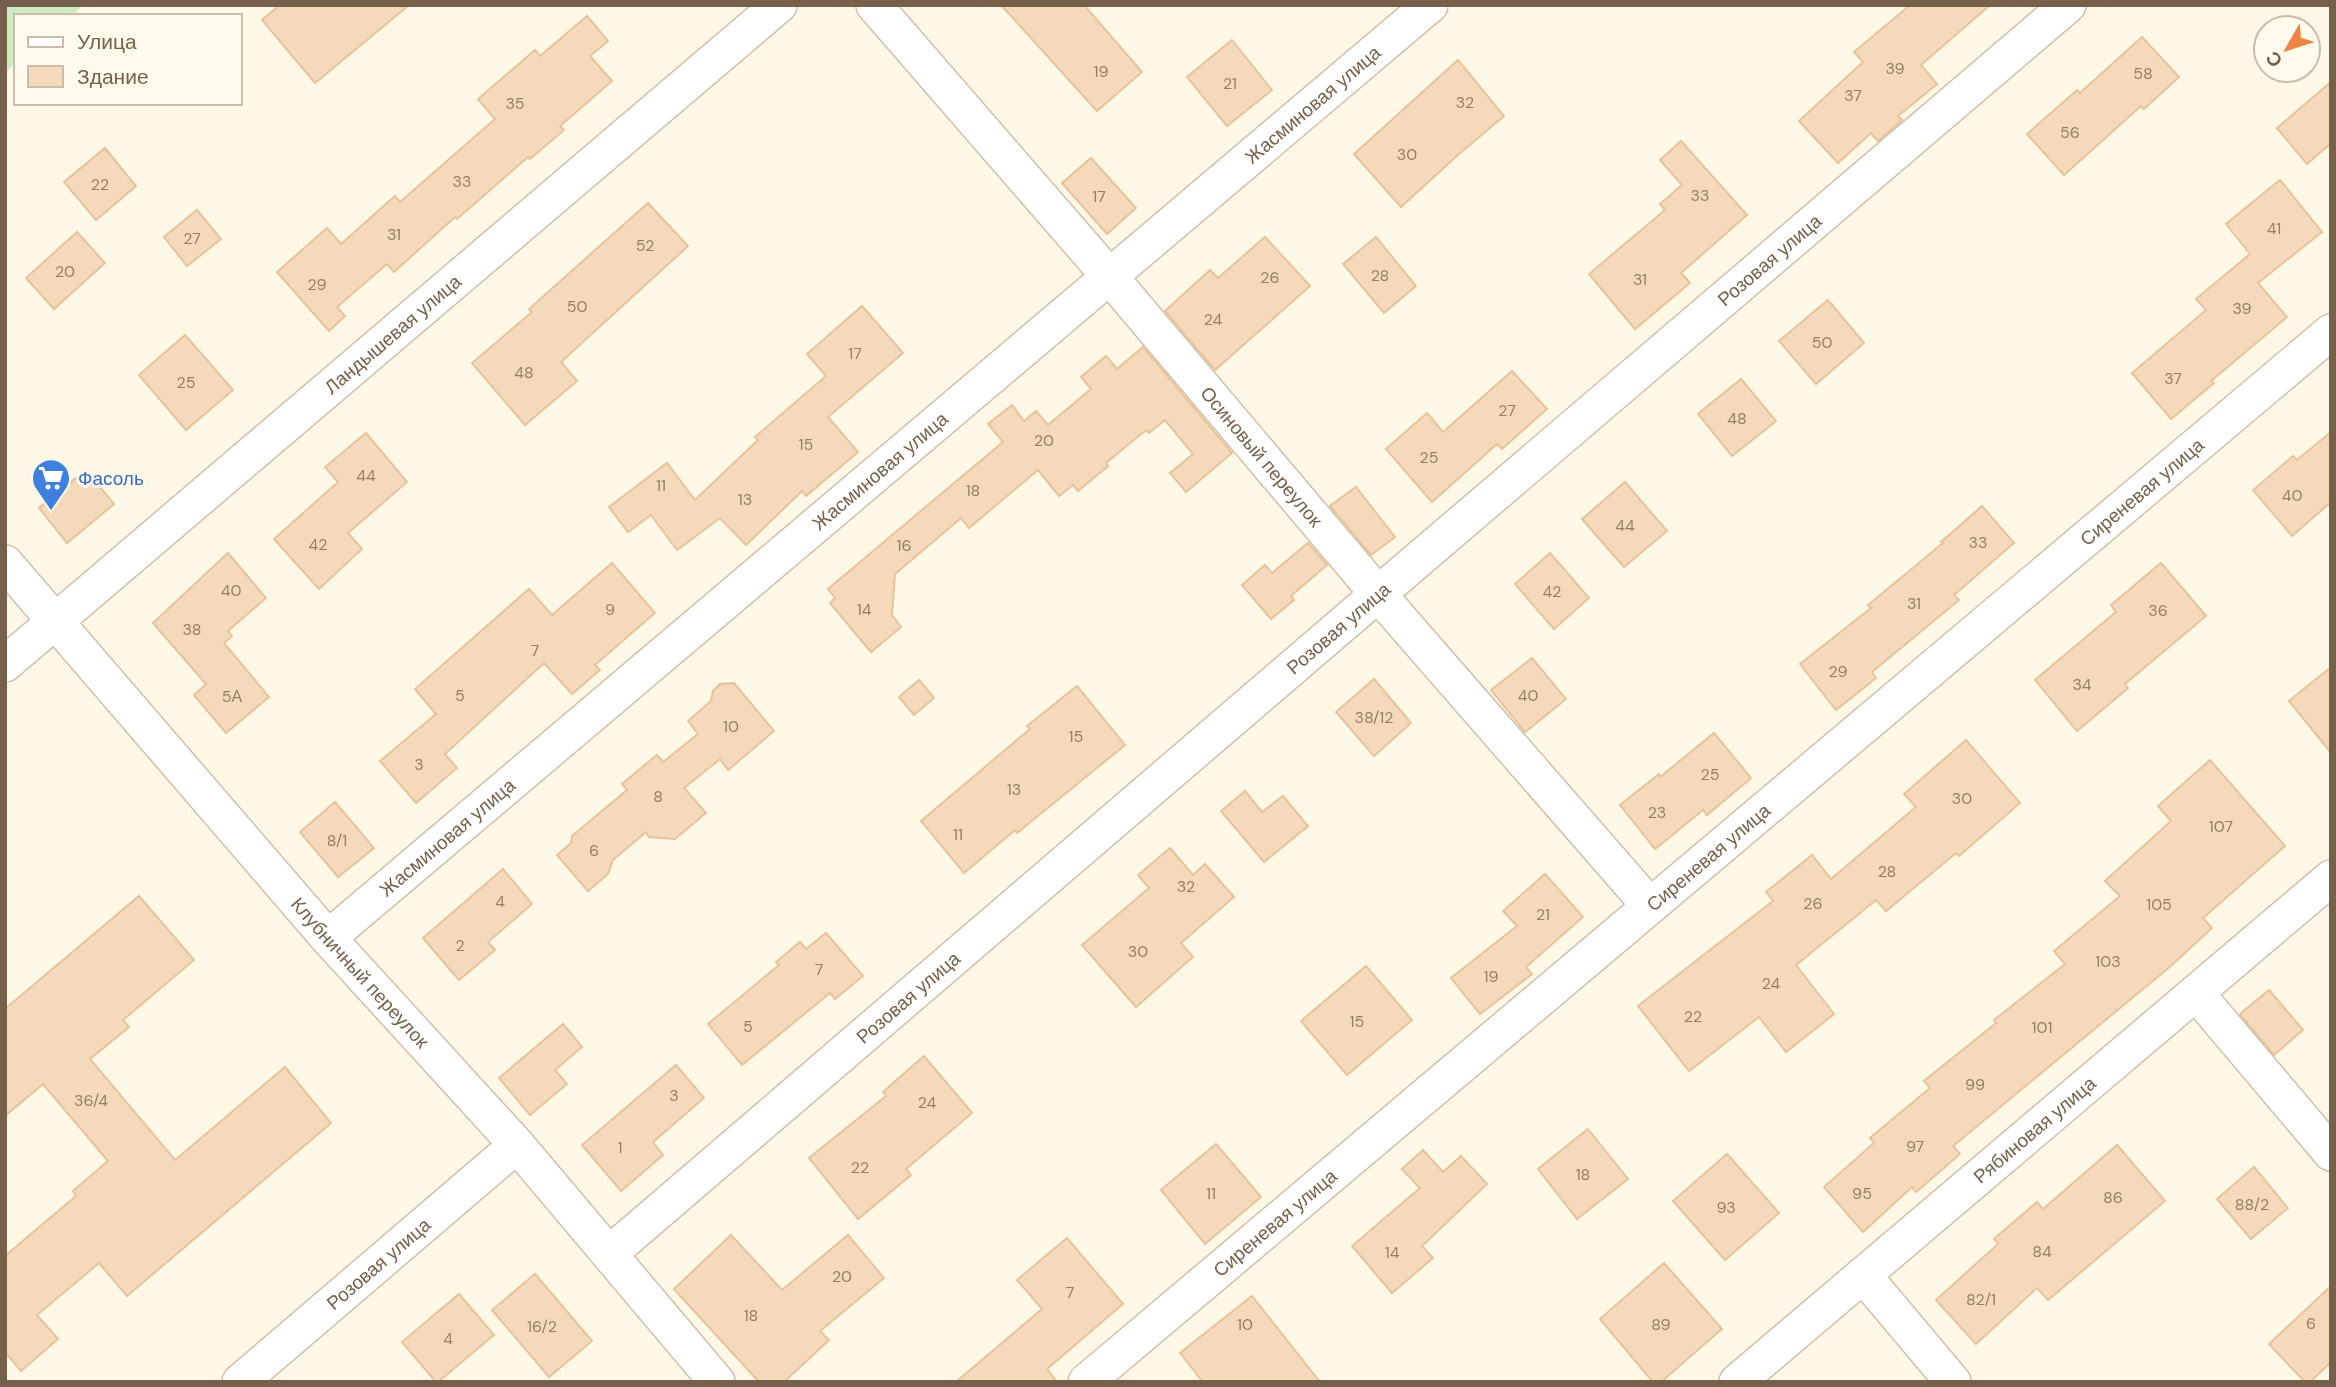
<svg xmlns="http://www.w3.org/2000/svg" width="2336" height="1387" font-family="'DM Sans',sans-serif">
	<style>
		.green { fill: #cdecc2 }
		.building { fill: #f4dabb; stroke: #e7c39b; stroke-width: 2 }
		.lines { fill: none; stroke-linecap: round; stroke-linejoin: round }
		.minor-casing { stroke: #cfc0ab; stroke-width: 38 }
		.minor { stroke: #fff; stroke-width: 35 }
		.labels { text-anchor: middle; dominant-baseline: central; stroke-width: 6; stroke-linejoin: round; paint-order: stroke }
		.number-label { font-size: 16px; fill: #967e66 }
		.street-label { font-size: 19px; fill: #776049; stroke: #fffaec }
		.shop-label { font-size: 19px; fill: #366cbe; stroke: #fffaec; text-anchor: start }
	</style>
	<rect width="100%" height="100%" fill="#fdf7e5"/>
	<path class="green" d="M5,5H83L71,16H16V63L5,72Z"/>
	<g class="building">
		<path d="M280,5H409L315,83L262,20Z"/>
		<path d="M1001,5H1084L1142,72L1097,111Z"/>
		<path d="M1910,5H1990L1921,65L1937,84L1898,116L1902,120L1878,141L1871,133L1838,163L1799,121L1863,62L1854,52Z"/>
		<path d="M587,16L608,41L590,56L612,81L560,126L564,130L530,159L528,157L457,219L455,217L394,272L387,264L337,307L345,316L329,331L277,272L327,228L341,244L395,196L400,202L495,119L478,99L535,50L540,56Z"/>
		<path d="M2142,37L2179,77L2144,109L2141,106L2064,175L2027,134L2077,90L2080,93Z"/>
		<path d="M1232,40L1272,90L1227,126L1187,77Z"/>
		<path d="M1458,60L1504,116L1459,154L1401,207L1354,154Z"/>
		<path d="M2331,82V143L2307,164L2277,128Z"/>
		<path d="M1681,141L1747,215L1681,273L1690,283L1635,329L1589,274L1665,210L1660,204L1682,185L1660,160Z"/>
		<path d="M105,148L136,186L96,220L64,182Z"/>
		<path d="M1091,158L1136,208L1107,234L1062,183Z"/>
		<path d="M2280,180L2322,232L2258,283L2287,317L2211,381L2214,383L2171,419L2132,373L2206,310L2196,299L2250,254L2226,224Z"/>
		<path d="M648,203L688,246L561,362L577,381L525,425L472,363L532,312L529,309Z"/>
		<path d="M197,210L221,239L187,266L164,237Z"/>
		<path d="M77,232L105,263L54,309L26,278Z"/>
		<path d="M1265,237L1310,286L1215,370L1165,311L1210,270L1218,278Z"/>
		<path d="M1376,237L1416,286L1384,313L1343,264Z"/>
		<path d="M1828,300L1864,343L1816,384L1779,341Z"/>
		<path d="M862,306L903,353L828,417L858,452L806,496L802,491L746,545L720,518L677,550L651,515L628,532L609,507L667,463L695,500L758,440L755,437L826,376L807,354Z"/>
		<path d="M185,335L233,390L186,430L139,375Z"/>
		<path d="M1143,347L1232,453L1186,492L1170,473L1193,454L1165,420L1149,433L1146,430L1106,463L1108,466L1078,491L1073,485L1059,496L1038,470L969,528L961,518L895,574L892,615L901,627L871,652L830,603L835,598L828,589L1003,442L988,424L1012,405L1024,421L1036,411L1048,425L1091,389L1081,377L1106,356L1117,369Z"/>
		<path d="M1512,371L1547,409L1502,449L1497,444L1432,502L1386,449L1427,413L1443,432Z"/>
		<path d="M1741,379L1776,421L1732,456L1698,414Z"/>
		<path d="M2331,432V502L2292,536L2253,490L2293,456L2297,460Z"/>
		<path d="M366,433L407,482L348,533L362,549L319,589L274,539L338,482L325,467Z"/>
		<path d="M86,470L114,504L67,543L39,508Z"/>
		<path d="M1625,482L1667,531L1624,567L1582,519Z"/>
		<path d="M1356,487L1395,537L1371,555L1330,506Z"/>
		<path d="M1982,506L2014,543L1954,595L1959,600L1872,672L1876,678L1836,710L1800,664L1871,608L1868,605L1943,543L1941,542Z"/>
		<path d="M1308,543L1327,565L1291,596L1294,600L1271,619L1242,585L1265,565L1272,573Z"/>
		<path d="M228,553L266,598L228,631L232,636L224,643L269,697L226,733L194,695L206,684L153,623Z"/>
		<path d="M1550,553L1589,598L1554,629L1515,584Z"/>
		<path d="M612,563L655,613L595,665L600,670L572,694L544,663L445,754L457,768L416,803L380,761L436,714L415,689L529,589L552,615Z"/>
		<path d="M2161,563L2206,616L2125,684L2128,688L2077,731L2035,680L2116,612L2111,605Z"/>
		<path d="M1532,658L1566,699L1525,732L1491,690Z"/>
		<path d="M2331,667V753L2289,701Z"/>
		<path d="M1374,679L1411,723L1374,756L1336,712Z"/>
		<path d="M919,680L934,698L914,715L899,697Z"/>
		<path d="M734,683L774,731L728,770L720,759L684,788L706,813L675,839L649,837L646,832L613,860L608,874L588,891L557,855L571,843L572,836L627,790L622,784L657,755L663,762L698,734L688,721L711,701L713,691L720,684Z"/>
		<path d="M1077,686L1125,745L1017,833L1015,830L964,873L921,821L1030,729L1027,726Z"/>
		<path d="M1714,733L1751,778L1707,815L1703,810L1655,849L1620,805L1659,774L1660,777Z"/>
		<path d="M1966,740L2020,803L1959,856L1956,853L1886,911L1876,900L1796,965L1834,1014L1786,1052L1759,1017L1689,1071L1638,1006L1773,901L1766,892L1812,855L1831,879L1916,807L1904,794Z"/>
		<path d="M2210,760L2285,846L2203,918L2212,928L2172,965L1953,1146L1960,1154L1916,1192L1912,1187L1863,1232L1824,1187L1874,1143L1870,1138L1930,1088L1924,1081L1996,1023L1994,1020L2065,964L2054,951L2120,896L2105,881L2171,821L2158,806Z"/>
		<path d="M1245,791L1262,812L1283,796L1308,826L1264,862L1221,811Z"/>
		<path d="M335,802L374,848L338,877L300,832Z"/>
		<path d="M1170,848L1193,875L1205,864L1234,897L1181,943L1193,957L1136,1007L1082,945L1149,888L1138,875Z"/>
		<path d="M503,869L532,904L488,942L495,950L459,980L423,938Z"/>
		<path d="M1545,874L1583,917L1526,967L1532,974L1480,1014L1451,978L1517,926L1503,911Z"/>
		<path d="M139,896L194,960L123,1020L129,1027L90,1059L175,1160L285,1067L331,1123L127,1296L99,1263L37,1315L58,1339L21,1371L5,1352V1256L76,1196L73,1191L108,1161L43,1084L5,1116V1009Z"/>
		<path d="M826,933L863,976L835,999L830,993L742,1065L708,1024L779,965L776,962L800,942L806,949Z"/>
		<path d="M1366,966L1412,1020L1347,1075L1301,1021Z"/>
		<path d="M2269,990L2303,1030L2274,1055L2240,1014Z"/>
		<path d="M563,1024L582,1047L555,1070L567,1084L530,1115L499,1078Z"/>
		<path d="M924,1056L972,1113L906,1169L911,1175L858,1219L809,1158L886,1096L883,1092Z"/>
		<path d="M676,1065L704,1098L653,1142L663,1155L621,1191L582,1145Z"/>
		<path d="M1588,1129L1628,1179L1577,1219L1538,1169Z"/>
		<path d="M1216,1144L1261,1197L1205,1244L1161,1190Z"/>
		<path d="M2117,1145L2165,1201L2048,1300L2037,1288L1976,1344L1936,1300L1998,1244L1994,1239L2037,1202L2043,1209Z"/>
		<path d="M1423,1150L1443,1172L1461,1156L1487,1184L1422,1246L1433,1258L1392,1293L1352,1246L1420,1188L1402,1169Z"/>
		<path d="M1727,1154L1779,1213L1725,1260L1673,1201Z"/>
		<path d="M2254,1167L2288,1208L2251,1239L2217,1199Z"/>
		<path d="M731,1235L782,1290L848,1235L884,1278L820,1331L829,1340L784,1382H759L674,1289Z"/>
		<path d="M1067,1238L1123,1304L1047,1369L1057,1382H956L1042,1309L1017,1280Z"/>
		<path d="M1664,1263L1722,1329L1661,1382H1653L1600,1319Z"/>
		<path d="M535,1274L592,1341L549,1377L492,1310Z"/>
		<path d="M2331,1286V1362L2310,1382H2305L2269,1344Z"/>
		<path d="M459,1294L494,1335L438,1382H436L402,1342Z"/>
		<path d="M1252,1296L1320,1382H1203L1180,1353Z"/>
	</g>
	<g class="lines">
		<defs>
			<g id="minor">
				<path id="s1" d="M874,5L1110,277L1378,594L1650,906"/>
				<path id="s2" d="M5,563L328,938L517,1145L717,1382"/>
				<path id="s3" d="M5,664L779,5"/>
				<path id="s4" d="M328,938L1430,5"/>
				<path d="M2196,993L2331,1153"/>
				<path id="s5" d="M609,1254L1378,594L2068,5"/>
				<path d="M1863,1275L1953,1382"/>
				<path id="s6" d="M240,1382L517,1145"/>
				<path id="s7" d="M1086,1382L2331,332"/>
				<path id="s8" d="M1737,1382L2331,878"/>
			</g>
		</defs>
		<use href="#minor" class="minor-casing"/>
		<use href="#minor" class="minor"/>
	</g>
	<defs>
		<symbol id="supermarket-pin" viewBox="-11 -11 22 30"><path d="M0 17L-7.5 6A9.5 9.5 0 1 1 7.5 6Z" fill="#3f7fe0" stroke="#fffaec"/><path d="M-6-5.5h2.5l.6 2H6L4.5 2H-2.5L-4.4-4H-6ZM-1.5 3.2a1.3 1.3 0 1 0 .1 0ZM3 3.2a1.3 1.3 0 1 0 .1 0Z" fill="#fff"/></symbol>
	</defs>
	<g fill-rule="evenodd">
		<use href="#supermarket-pin" x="29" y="456" width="44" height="60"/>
	</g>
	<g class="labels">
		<g class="number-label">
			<text x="1895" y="68">39</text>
			<text x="1101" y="71">19</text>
			<text x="2143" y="73">58</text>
			<text x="1230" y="83">21</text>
			<text x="1853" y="95">37</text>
			<text x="1465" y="102">32</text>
			<text x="515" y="103">35</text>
			<text x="2070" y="132">56</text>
			<text x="1407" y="154">30</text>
			<text x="462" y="181">33</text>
			<text x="100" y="184">22</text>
			<text x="1700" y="195">33</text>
			<text x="1099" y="196">17</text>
			<text x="2274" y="228">41</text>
			<text x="394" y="234">31</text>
			<text x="192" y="238">27</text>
			<text x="645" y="245">52</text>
			<text x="65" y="271">20</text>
			<text x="1380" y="275">28</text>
			<text x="1270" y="277">26</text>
			<text x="1640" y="279">31</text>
			<text x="317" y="284">29</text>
			<text x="577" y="306">50</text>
			<text x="2242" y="308">39</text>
			<text x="1213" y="319">24</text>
			<text x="1822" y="342">50</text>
			<text x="855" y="353">17</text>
			<text x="524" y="372">48</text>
			<text x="2173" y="378">37</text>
			<text x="186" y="382">25</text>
			<text x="1507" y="410">27</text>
			<text x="1737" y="418">48</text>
			<text x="1044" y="440">20</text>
			<text x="806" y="444">15</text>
			<text x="1429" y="457">25</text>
			<text x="366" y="475">44</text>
			<text x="661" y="485">11</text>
			<text x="973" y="490">18</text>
			<text x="2292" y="495">40</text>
			<text x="745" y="499">13</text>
			<text x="1625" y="525">44</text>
			<text x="1978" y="542">33</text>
			<text x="318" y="544">42</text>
			<text x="904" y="545">16</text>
			<text x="231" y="590">40</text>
			<text x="1552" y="591">42</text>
			<text x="1914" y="603">31</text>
			<text x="610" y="609">9</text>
			<text x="864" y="609">14</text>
			<text x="2158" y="610">36</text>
			<text x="192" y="629">38</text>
			<text x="535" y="650">7</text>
			<text x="1838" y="671">29</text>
			<text x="2082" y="684">34</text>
			<text x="460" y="695">5</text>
			<text x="1528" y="695">40</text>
			<text x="232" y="696">5А</text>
			<text x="1374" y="717">38/12</text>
			<text x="731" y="726">10</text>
			<text x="1076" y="736">15</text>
			<text x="419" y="764">3</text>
			<text x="1710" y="774">25</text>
			<text x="1014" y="789">13</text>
			<text x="658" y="796">8</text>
			<text x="1962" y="798">30</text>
			<text x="1657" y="812">23</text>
			<text x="2221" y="826">107</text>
			<text x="958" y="834">11</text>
			<text x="337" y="840">8/1</text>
			<text x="594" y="850">6</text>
			<text x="1887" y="871">28</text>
			<text x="1186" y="886">32</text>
			<text x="500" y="901">4</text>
			<text x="1813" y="903">26</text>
			<text x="2159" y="904">105</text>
			<text x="1543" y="914">21</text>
			<text x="460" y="945">2</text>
			<text x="1138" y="951">30</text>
			<text x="2108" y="961">103</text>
			<text x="819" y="969">7</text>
			<text x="1491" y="976">19</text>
			<text x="1771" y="983">24</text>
			<text x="1693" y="1016">22</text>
			<text x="1357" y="1021">15</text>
			<text x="748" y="1026">5</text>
			<text x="2042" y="1027">101</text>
			<text x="1975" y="1084">99</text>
			<text x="674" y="1095">3</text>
			<text x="91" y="1100">36/4</text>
			<text x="927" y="1102">24</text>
			<text x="1915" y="1146">97</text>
			<text x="620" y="1147">1</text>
			<text x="860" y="1167">22</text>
			<text x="1583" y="1174">18</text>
			<text x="1211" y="1193">11</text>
			<text x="1862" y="1193">95</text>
			<text x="2113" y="1197">86</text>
			<text x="2252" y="1204">88/2</text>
			<text x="1726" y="1207">93</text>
			<text x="2042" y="1251">84</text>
			<text x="1392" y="1252">14</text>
			<text x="842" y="1276">20</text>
			<text x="1070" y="1292">7</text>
			<text x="1981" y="1299">82/1</text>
			<text x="751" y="1315">18</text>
			<text x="2311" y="1323">6</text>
			<text x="1245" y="1324">10</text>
			<text x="1661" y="1324">89</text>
			<text x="542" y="1326">16/2</text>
			<text x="448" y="1338">4</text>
		</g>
		<g class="street-label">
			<text stroke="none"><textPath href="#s4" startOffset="1290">Жасминовая улица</textPath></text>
			<text stroke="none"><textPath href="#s5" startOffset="1528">Розовая улица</textPath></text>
			<text stroke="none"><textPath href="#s3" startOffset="509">Ландышевая улица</textPath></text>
			<text stroke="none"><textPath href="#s1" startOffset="595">Осиновый переулок</textPath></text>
			<text stroke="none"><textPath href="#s4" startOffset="723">Жасминовая улица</textPath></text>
			<text stroke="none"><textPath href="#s7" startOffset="1381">Сиреневая улица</textPath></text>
			<text stroke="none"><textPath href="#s5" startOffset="961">Розовая улица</textPath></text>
			<text stroke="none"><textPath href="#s4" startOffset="156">Жасминовая улица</textPath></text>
			<text stroke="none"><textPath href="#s7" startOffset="814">Сиреневая улица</textPath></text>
			<text stroke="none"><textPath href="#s2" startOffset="542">Клубничный переулок</textPath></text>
			<text stroke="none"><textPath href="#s5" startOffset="394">Розовая улица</textPath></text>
			<text stroke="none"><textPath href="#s8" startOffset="390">Рябиновая улица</textPath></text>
			<text stroke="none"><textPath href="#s7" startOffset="247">Сиреневая улица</textPath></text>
			<text stroke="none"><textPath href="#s6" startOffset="182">Розовая улица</textPath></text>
		</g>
		<g class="shop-label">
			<text x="78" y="478">Фасоль</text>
		</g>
	</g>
	<rect width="2336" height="1387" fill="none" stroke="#776049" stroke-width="14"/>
	<rect x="14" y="14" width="228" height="91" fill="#fffaec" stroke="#c9bcab" stroke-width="2"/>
	<rect x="28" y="37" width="35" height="10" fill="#ffffff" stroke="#c9bcab" stroke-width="2"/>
	<text x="77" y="49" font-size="21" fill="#776049">Улица</text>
	<rect x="28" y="66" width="35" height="21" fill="#f4dabb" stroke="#c9bcab" stroke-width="2"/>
	<text x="77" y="84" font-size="21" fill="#776049">Здание</text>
	<g transform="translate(2287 49) rotate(231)"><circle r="33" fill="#fffaec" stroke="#c9bcab" stroke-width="2"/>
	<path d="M0-5L12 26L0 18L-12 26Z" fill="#ec8445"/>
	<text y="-10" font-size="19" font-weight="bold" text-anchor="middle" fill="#776049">С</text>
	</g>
</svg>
